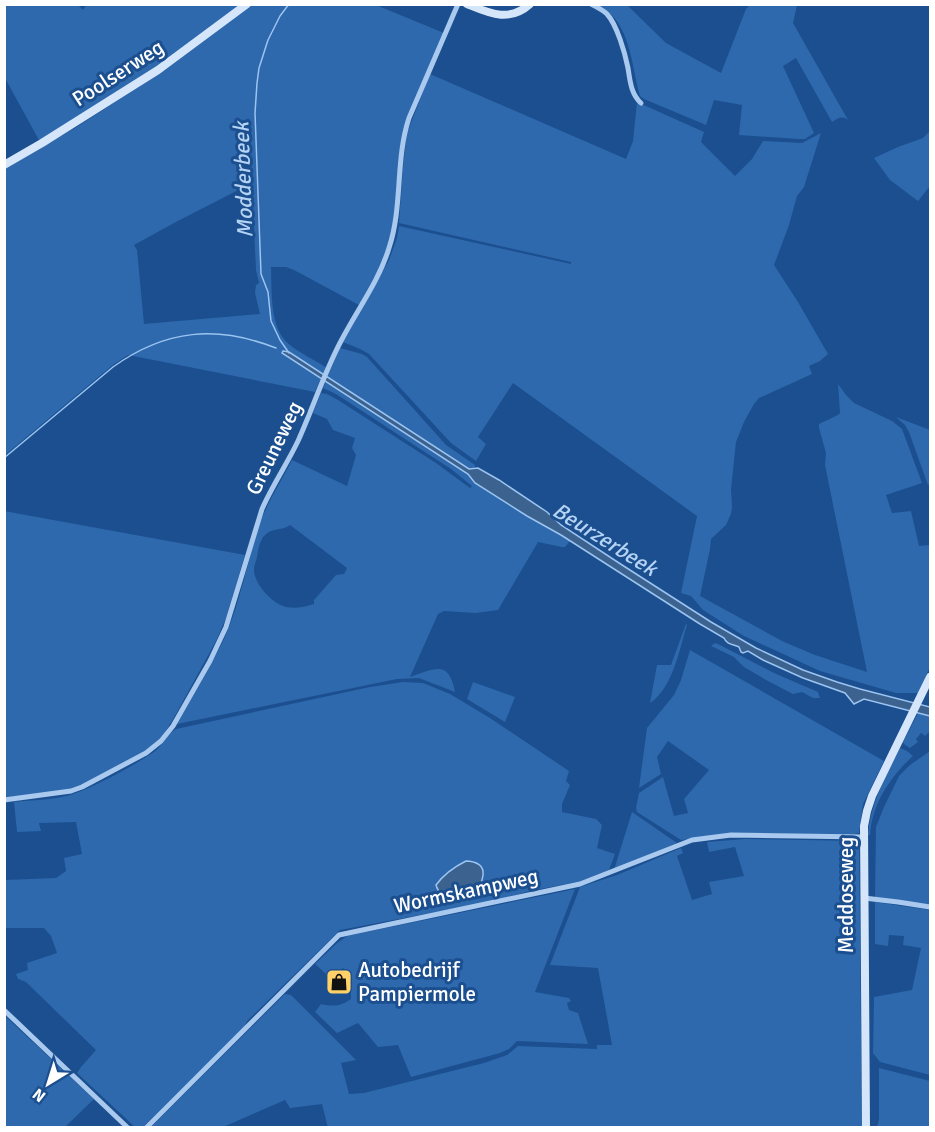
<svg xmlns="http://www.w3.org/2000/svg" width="935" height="1132" font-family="Signika,sans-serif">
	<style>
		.green { fill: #2e69ad; fill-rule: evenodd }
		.water { fill: #3c6290; stroke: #9cc4f0; stroke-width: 1.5 }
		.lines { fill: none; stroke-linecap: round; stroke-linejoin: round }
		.stream { stroke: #9cc4f0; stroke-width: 1.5 }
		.street { stroke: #a9c9ee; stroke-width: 5 }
		.secondary { stroke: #d6e6fa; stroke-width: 8 }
		.labels { text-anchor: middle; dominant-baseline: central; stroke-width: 6; stroke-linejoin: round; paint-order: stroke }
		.street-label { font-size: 21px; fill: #fff; stroke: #1b4f8f }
		.poi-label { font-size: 21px; fill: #fff; stroke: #1b4f8f; text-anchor: start }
		.water-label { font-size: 22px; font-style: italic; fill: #b5d3f5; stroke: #1b4f8f }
	</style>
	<rect width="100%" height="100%" fill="#1b4f8f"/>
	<g class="green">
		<path d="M87,4L245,5L194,43L40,142L5,78L4,5H78L83,10Z"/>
		<path d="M251,5H376L444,33L404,130L391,246L359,305L294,270L286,267H271C272,291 269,329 290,345C301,354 315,360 327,368L323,374L289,352H282L321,378L315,392L128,355L114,364L5,455V168L75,128L148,81ZM252,183L256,270L259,283L256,285L255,293L260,314L144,324L137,250L134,245L174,223Z"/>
		<path d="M598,5H627L666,43L721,73L746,9L750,5H797L793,23L848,120C842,115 838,118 832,122L796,58L783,66L814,133L805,139H799L739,135L742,105L714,100L706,125L644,99L640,96C631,65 631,21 598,5Z"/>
		<path d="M930,44V186L918,201L890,180L874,158L898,147L923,138L929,132Z"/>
		<path d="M430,74L626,159L633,141L637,102L704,132L701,142L735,176L752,159L763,141L802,143L821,133L804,187L797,196L789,225L774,265L798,302L828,354L820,361L809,366L812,374L759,398L754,404L744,422L736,442L731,489L732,507L731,514L726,525L711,539L710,549L700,596L782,641L815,655L867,672L825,465L826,453L819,428V424L821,423L838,415L840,413L838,384L846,395L854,403L892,421L902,429L922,483L886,495L892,513L911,511L919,546L930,545V667L918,693H896L820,671L744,636L703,610L691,596L681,593L697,516L513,383L478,437L486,444L476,461L451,443L369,354L360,349L343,342L389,260L397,238L399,226L571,264V262L399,223L403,167L407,133Z"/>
		<path d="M340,348L362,354L367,357L446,445L475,465V467L470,469L327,377Z"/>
		<path d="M326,381L468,474C475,485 487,491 497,497C521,513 546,526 570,541L565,547H562L538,542L498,610L476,613L444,611L438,614L410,677C434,669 449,659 455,692L419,678L397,679L177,724C193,696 210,668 224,639C241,602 247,560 261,521C268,501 282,480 292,460L347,486L356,455L352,448L355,438L333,430L327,419L313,413L321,393L327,394L338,400L436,463L470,488L472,486L451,469L336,394L323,388ZM290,525L347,568L344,574L336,575L314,600V604C304,607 296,609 286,607C273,604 254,584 254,570C254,566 256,561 257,557C258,551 259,544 262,539C270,526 281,532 290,525Z"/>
		<path d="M896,417L930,430V484L928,485L909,432L905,425Z"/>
		<path d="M4,511L245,555L226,618L216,641L176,714L164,734L155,745L112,770L73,789L4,798Z"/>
		<path d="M686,624L687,625C679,650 673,688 650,703L657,665H671Z"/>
		<path d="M715,643L720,645L774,673L818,692L820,698H813L802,692L793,694L766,680L744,667L734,657L711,646Z"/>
		<path d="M690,650L884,761L863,804L859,833L850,835L742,833L681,840L637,812L636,808L639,793L663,777L674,816L688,813L684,799L709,770L668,741L657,757L661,774L639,788L647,728L674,695L681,680Z"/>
		<path d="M403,682L423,683L450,694L490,718L569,771L566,781L570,785L562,804V812L596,819L602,825L597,848L615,854L609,870L582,881L530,891L495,901L340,930L247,1021L245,1026L142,1128L135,1127L77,1073L81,1067L96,1050L26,982L18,979L16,974L28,970L27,963L57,953L51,936L44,928H5L4,876L5,880L56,878L66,871L64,858L82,854L76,822L39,823L41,831L17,832L14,802C32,800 52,800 70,795C93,788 133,766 154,752C163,745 167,734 176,729L370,687Z"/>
		<path d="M473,682L515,697L505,722L467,699Z"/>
		<path d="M918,713L930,716V731L925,736L921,733L916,739L918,742L910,748L904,744L903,742Z"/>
		<path d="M900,748L907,751L913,756C890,777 872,804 870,835H868C870,804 886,776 900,748Z"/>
		<path d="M930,751V906L875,897L876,827L884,807L899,776L910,765Z"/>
		<path d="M632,812L677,843L614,870Z"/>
		<path d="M745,839L859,841L862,1127L328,1128L322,1104L290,1108L285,1100L223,1127L150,1128L285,994L291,995L356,1060L341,1063L349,1094L364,1093L484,1063L507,1055L518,1046L597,1049V1045H612L598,968L550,965L580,887L617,875L681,848L683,853L677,856L692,900L712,894L709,882L744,876L735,847L709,852L707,842Z"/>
		<path d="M575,889L535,992L569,998L571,1001L567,1003L569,1010L578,1013L588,1044L517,1041L509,1049L500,1053L411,1077L398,1045L378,1047L358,1023L337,1033L315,1012L321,1004C334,1007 341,1006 351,999L350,973L343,968L333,980L315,964L336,944L347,936Z"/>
		<path d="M875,902L930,910V1075L880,1062L873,1053L874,997L912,990L921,948L903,945L904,936L889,935L888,946L875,944Z"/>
		<path d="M4,1015L94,1099L65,1127H5Z"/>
		<path d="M879,1068L930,1081V1127H877L879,1120Z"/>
	</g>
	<g class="water">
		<path d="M283,351L289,352L469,469L478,468L499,480L547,512L561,525L619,563L711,622L756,648L803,670L837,682L860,689L930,707V716L864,699L854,704L845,693L803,678L763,660L748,651L743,653L741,652L739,647C733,644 727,645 724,638L700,624L561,535L527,516L475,483L468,474L282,353Z"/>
		<path d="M466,861C488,862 486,877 476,891C463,897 441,903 436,885C444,874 454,867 466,861Z"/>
	</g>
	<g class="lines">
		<g class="stream">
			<path d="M289,4L280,16L268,40L259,68L257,83L255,113L261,274L268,292L271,321L280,340L289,353"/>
			<path d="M4,458L113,367C166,329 217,325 276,348"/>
		</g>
		<g class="street">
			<path d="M591,4C597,7 603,10 607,14C617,25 625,53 628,68C630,81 631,94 641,103"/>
			<path d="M4,800L71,791L82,787L146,753L161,741L173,726L210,661L226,627L262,509C272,486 287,464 298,441C313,408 324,373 341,341C357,310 379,281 389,248C403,206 395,160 409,118L458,4"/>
			<path d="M864,898L898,902L930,907"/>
			<path d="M4,1010L128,1128"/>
			<path d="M146,1128L339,935L580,884L692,840L731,835L865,837"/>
		</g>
		<g class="secondary">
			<path d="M467,4C489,13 509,23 530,4"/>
			<path d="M4,165L42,143L158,70L247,4"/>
			<path d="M866,1128L864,826L867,811L872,796L930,677"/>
		</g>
	</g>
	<defs>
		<symbol id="shop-square" viewBox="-11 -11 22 22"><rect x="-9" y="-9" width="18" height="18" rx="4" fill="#ffd166" stroke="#1b4f8f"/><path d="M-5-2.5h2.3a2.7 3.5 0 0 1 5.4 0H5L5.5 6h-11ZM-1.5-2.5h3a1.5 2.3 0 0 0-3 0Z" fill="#111"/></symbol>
	</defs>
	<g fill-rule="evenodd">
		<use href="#shop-square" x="324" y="967" width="30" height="30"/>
	</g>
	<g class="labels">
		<g class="street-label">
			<text transform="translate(118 73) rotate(-33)">Poolserweg</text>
			<text transform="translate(274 448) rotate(-64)">Greuneweg</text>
			<text transform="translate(466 891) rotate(-12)">Wormskampweg</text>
			<text transform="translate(846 895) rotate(-90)">Meddoseweg</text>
		</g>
		<g class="poi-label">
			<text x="358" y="970">Autobedrijf<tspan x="358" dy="24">Pampiermole</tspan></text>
		</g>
		<g class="water-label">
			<text transform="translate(243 180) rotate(-92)">Modderbeek</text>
			<text transform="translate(605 539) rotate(32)">Beurzerbeek</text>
		</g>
	</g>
	<rect width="935" height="1132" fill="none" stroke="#ffffff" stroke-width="12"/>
	<g transform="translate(48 1084) rotate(218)" stroke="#1b4f8f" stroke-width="4.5" paint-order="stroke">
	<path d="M0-4.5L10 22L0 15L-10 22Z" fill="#ffffff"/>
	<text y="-9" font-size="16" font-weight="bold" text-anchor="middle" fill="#ffffff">N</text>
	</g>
</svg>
